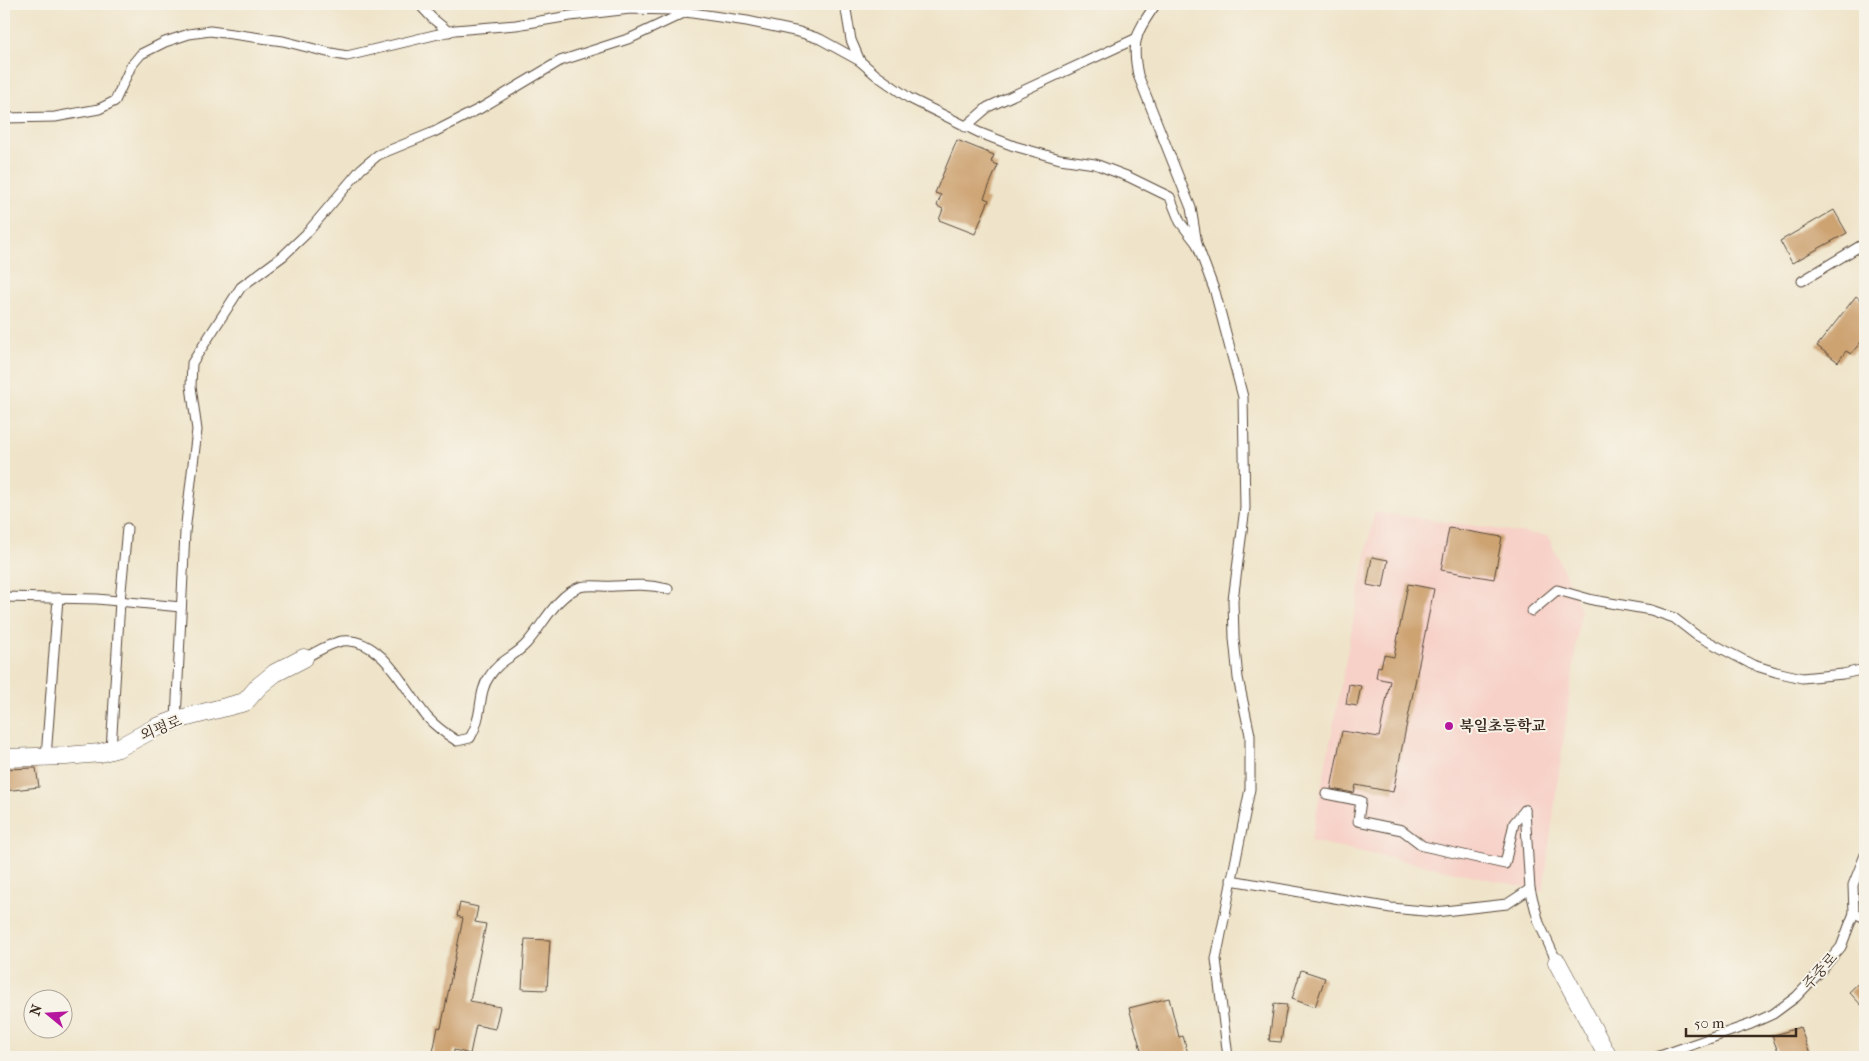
<svg xmlns="http://www.w3.org/2000/svg" width="1869" height="1061" font-family="'IM FELL French Canon','Noto Serif KR',serif">
	<style>
		.built { fill: #f7d1c8 }
		.building { fill: #cda372 }
		.lines { fill: none; stroke-linecap: round; stroke-linejoin: round }
		.service-casing { stroke: #564638; stroke-width: 11 }
		.minor-casing { stroke: #564638; stroke-width: 19 }
		.service { stroke: #fff; stroke-width: 9 }
		.minor { stroke: #fff; stroke-width: 18 }
		.poi-dot { fill: #b5179e; stroke: #f7f3e8; stroke-width: 2 }
		.labels { text-anchor: middle; dominant-baseline: central; stroke-width: 4; stroke-linejoin: round; paint-order: stroke }
		.poi-label { font-size: 15px; font-weight: bold; fill: #3b2a1e; stroke: #f7f3e8; text-anchor: start }
		.street-label { font-size: 15px; fill: #3b2a1e; stroke: #f7f3e8 }
	</style>
	<rect width="100%" height="100%" fill="#f7f3e8"/>
	<filter id="ink" filterUnits="userSpaceOnUse"><feTurbulence type="fractalNoise" baseFrequency=".02" numOctaves="2"/><feDisplacementMap in="SourceGraphic" scale="10" xChannelSelector="R" yChannelSelector="G"/><feConvolveMatrix kernelMatrix="1 2 1 2 8 2 1 2 1" color-interpolation-filters="sRGB"/></filter>
	<filter id="wash" filterUnits="userSpaceOnUse"><feTurbulence type="fractalNoise" baseFrequency=".0096" numOctaves="4" result="noise"/><feDisplacementMap in="SourceGraphic" scale="20" xChannelSelector="R" yChannelSelector="G"/><feGaussianBlur stdDeviation="1.12" result="paint"/><feColorMatrix in="noise" values="0 0 0 0 0 0 0 0 0 0 0 0 0 0 0 0 0 1.4 0 .05"/><feComposite in="paint" operator="in"/></filter>
	<g filter="url(#wash)">
		<rect width="100%" height="100%" fill="#efe4c9"/>
		<path class="built" d="M1374,512L1548,536L1581,610L1543,891L1311,841Z"/>
		<g id="blocks">
			<g class="building">
				<path d="M957,140L994,155L991,162L998,165L984,198L989,200L975,234L939,220L943,209L937,206L941,195L935,193Z"/>
				<path d="M1834,210L1847,233L1792,263L1780,241Z"/>
				<path d="M1856,296L1865,304V337L1851,354L1846,351L1838,362L1817,346Z"/>
				<path d="M1449,528L1502,537L1494,579L1441,570Z"/>
				<path d="M1372,557L1388,560L1383,588L1367,585Z"/>
				<path d="M1408,584L1434,589L1393,792L1356,785L1354,793L1331,789L1342,731L1379,737L1390,681L1376,678L1378,666L1381,667L1384,655L1394,657Z"/>
				<path d="M1349,684L1361,686L1357,706L1346,704Z"/>
				<path d="M36,768L39,787L4,791V769Z"/>
				<path d="M460,903L478,907L475,922L486,924L470,1001L500,1007L495,1029L476,1025L470,1054L454,1050L453,1057H432L438,1027L441,1028L463,918L457,916Z"/>
				<path d="M525,939L550,940L547,990L522,989Z"/>
				<path d="M1301,970L1325,978L1315,1007L1292,999Z"/>
				<path d="M1865,977V1009L1849,992Z"/>
				<path d="M1169,998L1179,1037L1183,1036L1189,1057H1143L1129,1008Z"/>
				<path d="M1274,1004L1287,1005L1281,1042L1269,1041Z"/>
				<path d="M1800,1027L1811,1057H1780L1772,1036Z"/>
			</g>
		</g>
	</g>
	<g filter="url(#ink)">
		<use href="#blocks" fill-opacity="0" stroke="#564638" stroke-width="1"/>
		<g class="lines">
			<defs>
				<g id="service">
					<path d="M419,4L432,18L449,32"/>
					<path d="M845,4L851,40L860,61"/>
					<path d="M1156,4C1136,32 1131,41 1138,75L1191,208L1197,244L1215,292L1243,397L1245,508L1233,600L1234,638L1238,678L1250,735V789L1216,959L1228,1057"/>
					<path d="M4,118L55,117L99,109L115,101L131,66L141,54L165,42L189,34L210,31L283,41L331,53L347,56L455,30L516,25L570,16L630,9L672,10L747,21L799,32L820,39L860,61L876,75L909,98L980,133L1014,146L1060,159L1095,164L1129,177L1170,197L1180,222L1197,244"/>
					<path d="M965,127L988,107L1137,38"/>
					<path d="M1802,281L1865,243"/>
					<path d="M4,597L97,599L181,607"/>
					<path d="M1532,611L1557,590L1593,600L1651,610L1674,618L1696,635L1753,665L1776,672L1802,678L1843,674L1865,669"/>
					<path d="M304,658C315,653 330,643 342,641C382,636 406,692 427,717C436,727 446,734 457,741L470,738C472,734 475,729 476,724C482,709 479,691 489,677C499,660 513,658 526,644C543,626 555,596 580,587C590,584 604,587 615,586C633,585 649,584 668,589"/>
					<path d="M176,720L185,532L197,430L191,386L192,363L241,287L283,256L306,234L361,169L378,155L434,132L481,108L560,61L631,38L686,12"/>
					<path d="M111,750L120,601L127,528"/>
					<path d="M46,757L58,598"/>
					<path d="M1326,794L1361,801L1358,821L1402,830L1423,846L1505,864L1514,823L1525,810"/>
					<path d="M1525,810L1530,889L1539,923L1557,962"/>
					<path d="M1231,880L1391,908L1435,912L1507,904L1530,889"/>
					<path d="M1854,913L1865,918"/>
					<path d="M1657,1057L1751,1024L1773,1014L1796,997L1818,974L1841,947L1854,913L1853,885L1865,855"/>
				</g>
				<g id="minor">
					<path d="M4,758L66,756L100,753L118,748L155,728L176,720L245,702L259,686L275,673L304,658"/>
					<path d="M1557,962L1608,1057"/>
				</g>
			</defs>
			<use href="#service" class="service-casing"/>
			<use href="#minor" class="minor-casing"/>
			<use href="#service" class="service"/>
			<use href="#minor" class="minor"/>
		</g>
	</g>
	<circle class="poi-dot" cx="1449" cy="726" r="5"/>
	<g class="labels">
		<g class="poi-label">
			<text x="1459" y="726">북일초등학교</text>
		</g>
		<g class="street-label">
			<text transform="translate(161 728) rotate(-22)">외평로</text>
			<text transform="translate(1820 971) rotate(-48)">주중로</text>
		</g>
	</g>
	<rect width="1869" height="1061" fill="none" stroke="#f7f3e8" stroke-width="20"/>
	<g transform="translate(48 1014) rotate(288)"><circle r="24" fill="#f7f3e8" stroke="#aca397"/>
	<path d="M0-4L9 19L0 12L-9 19Z" fill="#b5179e"/>
	<text y="-8" font-size="14" font-weight="bold" text-anchor="middle" fill="#3b2a1e">N</text>
	</g>
	<path d="M1686 1028v8h110v-8" fill="none" stroke="#3b2a1e" stroke-width="2.5"/>
	<text x="1694" y="1028" font-size="15" fill="#3b2a1e" stroke="#f7f3e8" stroke-width="4" paint-order="stroke">50 m</text>
</svg>
